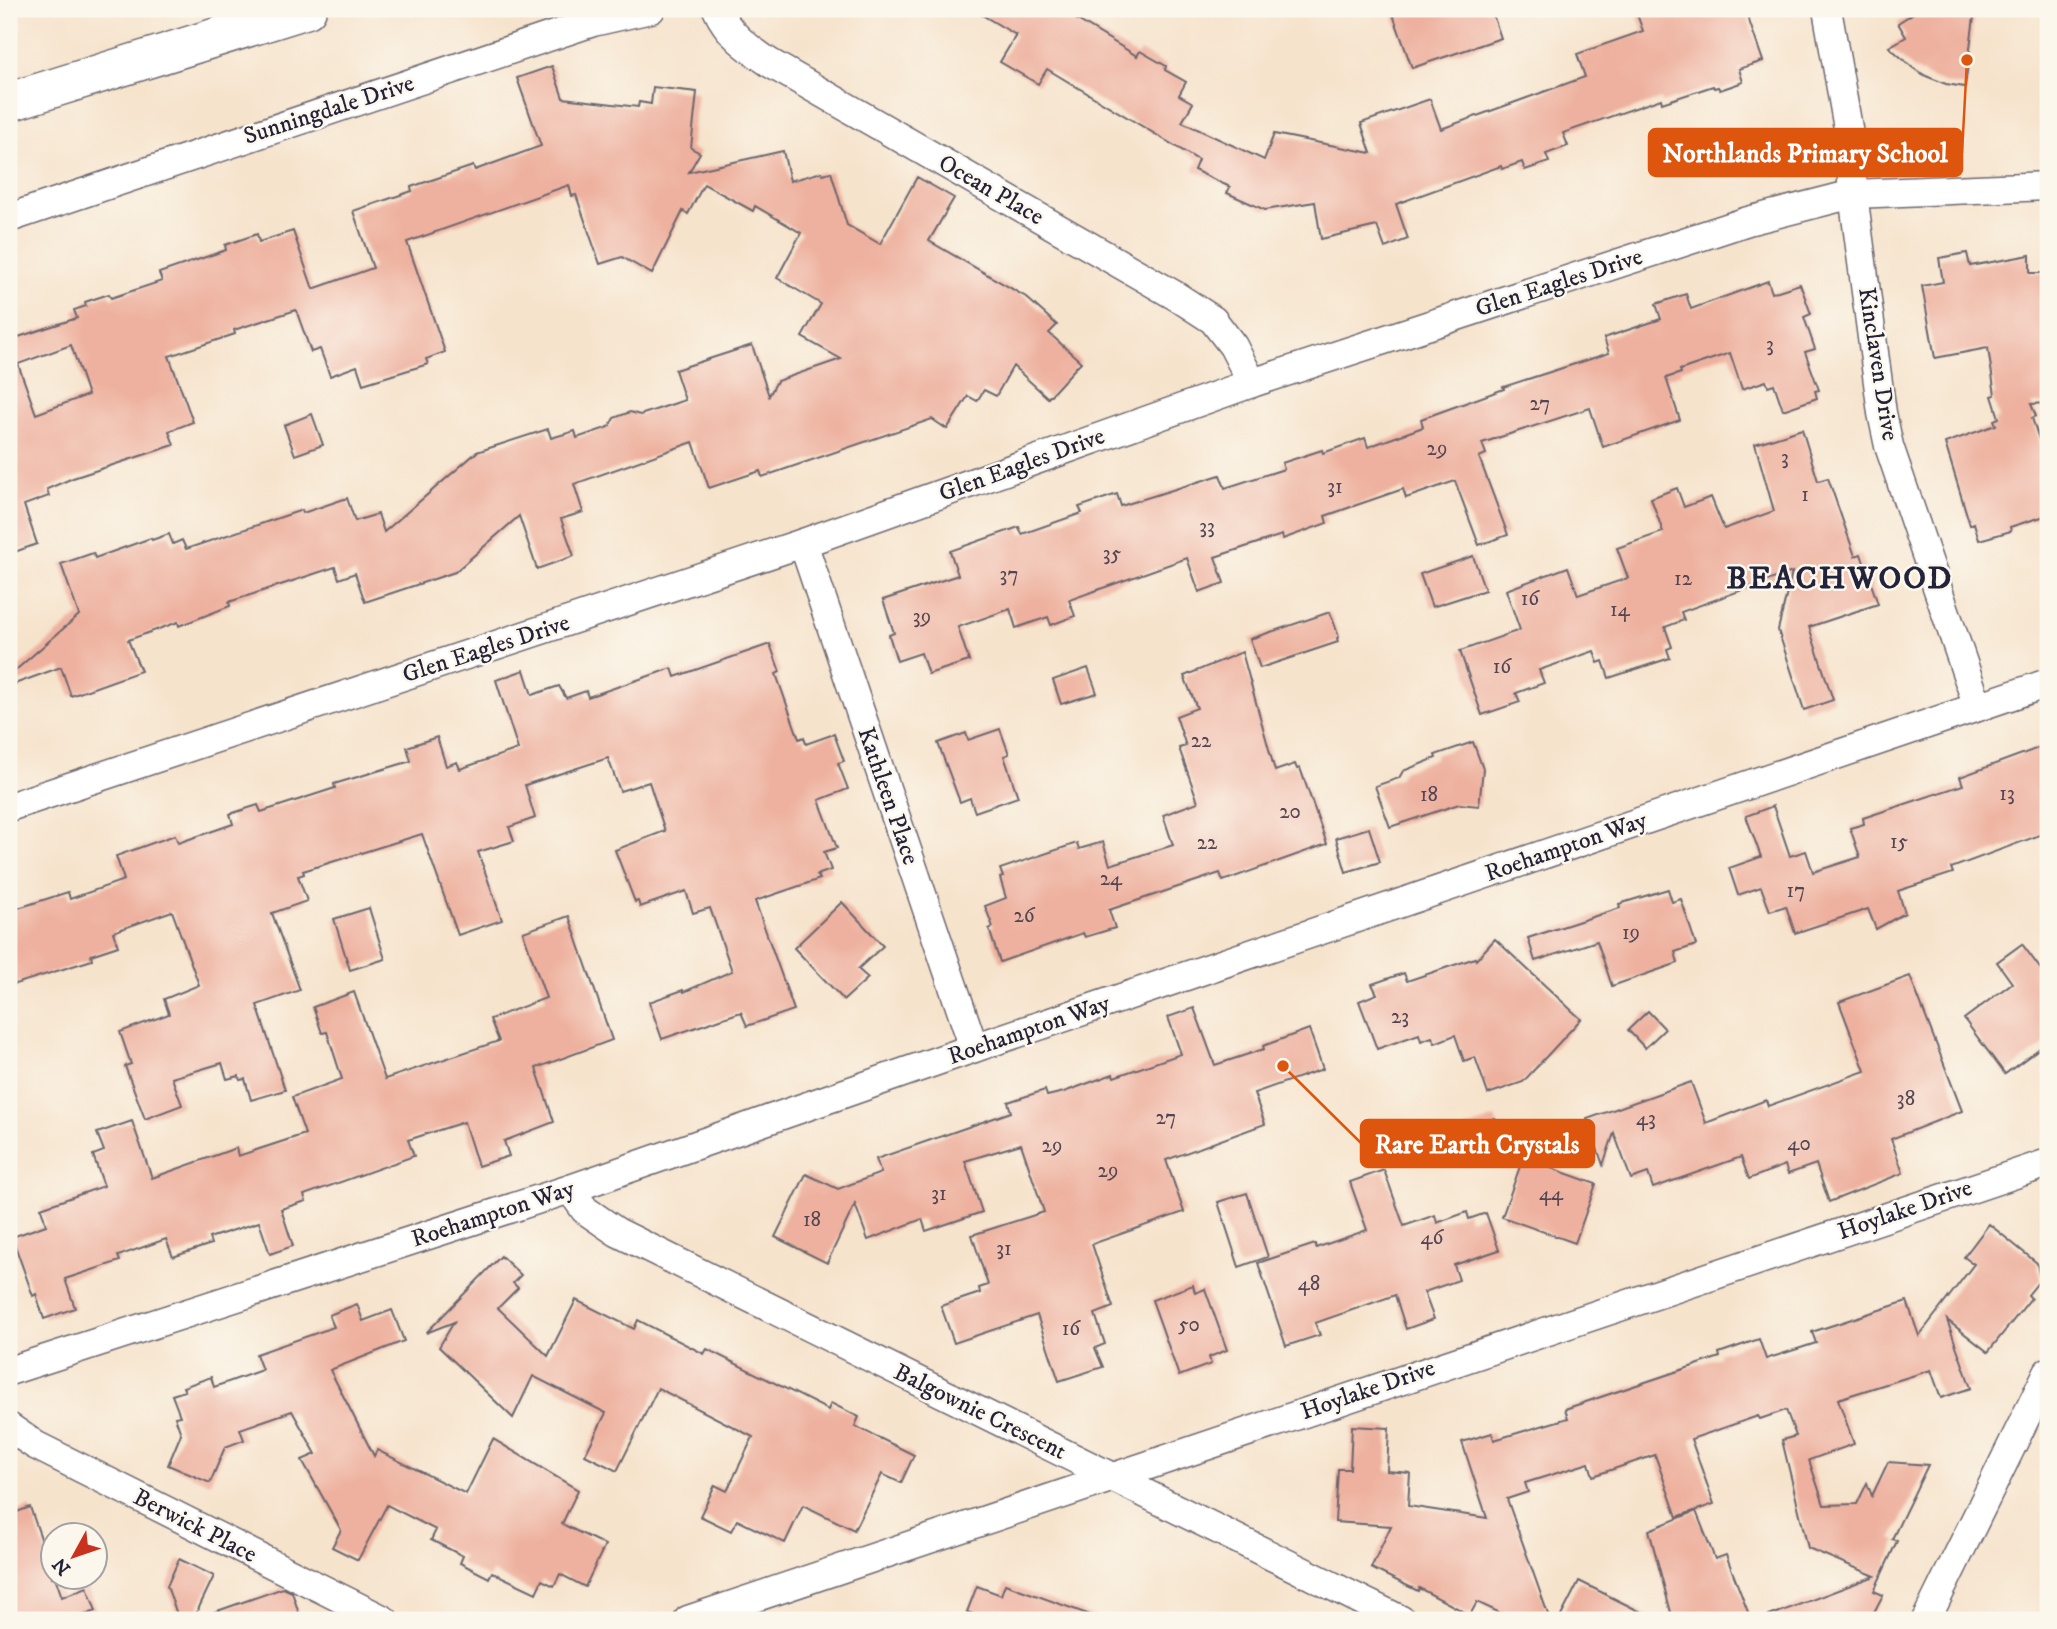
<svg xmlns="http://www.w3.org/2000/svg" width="2057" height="1629" font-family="'IM FELL DW Pica',serif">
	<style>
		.building { fill: #eeb19f; fill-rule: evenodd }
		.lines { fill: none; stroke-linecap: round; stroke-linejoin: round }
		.minor-casing { stroke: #6c666e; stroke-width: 31 }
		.motorway-casing { stroke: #6c666e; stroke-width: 41 }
		.minor { stroke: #fff; stroke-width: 28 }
		.motorway { stroke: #fff; stroke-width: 38 }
		.labels { text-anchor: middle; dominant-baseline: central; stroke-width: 5; stroke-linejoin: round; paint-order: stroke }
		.number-label { font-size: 21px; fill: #554654 }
		.street-label { font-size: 24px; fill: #22223b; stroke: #fbf7ec }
		.district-label { font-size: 32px; font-weight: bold; letter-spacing: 2px; fill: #22223b; stroke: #fbf7ec }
		.leader { fill: none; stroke: #de560e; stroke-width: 2.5 }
		.callout-dot { fill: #de560e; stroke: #fbf7ec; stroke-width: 2.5 }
		.callout { fill: #de560e; stroke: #de560e; stroke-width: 2.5 }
		.callout-label { font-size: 26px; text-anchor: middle; font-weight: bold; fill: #fff }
	</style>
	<rect width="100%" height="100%" fill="#fbf7ec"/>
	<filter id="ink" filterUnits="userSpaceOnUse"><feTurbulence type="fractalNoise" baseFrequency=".0143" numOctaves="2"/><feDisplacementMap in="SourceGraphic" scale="14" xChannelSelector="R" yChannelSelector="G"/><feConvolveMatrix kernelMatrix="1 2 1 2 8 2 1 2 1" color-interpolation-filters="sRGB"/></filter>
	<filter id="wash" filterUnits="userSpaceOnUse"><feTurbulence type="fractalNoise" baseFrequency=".00686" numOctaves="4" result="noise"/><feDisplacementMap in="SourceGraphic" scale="28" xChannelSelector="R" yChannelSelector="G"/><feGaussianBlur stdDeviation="1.57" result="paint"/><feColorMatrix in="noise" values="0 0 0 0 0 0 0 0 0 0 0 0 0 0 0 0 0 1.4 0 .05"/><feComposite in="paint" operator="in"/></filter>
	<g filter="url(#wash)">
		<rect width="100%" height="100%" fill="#f6e3cc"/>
		<g id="blocks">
			<g class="building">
				<path d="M972,9H1082L1076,19L1137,56L1140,51L1166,66L1165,70L1186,82L1179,95L1193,103L1182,122L1264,160L1274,134L1371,153L1361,123L1430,99L1441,129L1585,77L1577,54L1643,31L1635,9H1745L1763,61L1739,69L1743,82L1720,90L1718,87L1714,88L1713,86L1662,103L1661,99L1563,133L1568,146L1546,154L1549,162L1525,170L1522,162L1502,169L1501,166L1396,204L1408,239L1385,248L1377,226L1321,239L1315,202L1265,210L1227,193L1230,187L1194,170L1198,160L1047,69L1038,84L1000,62L1016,35Z"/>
				<path d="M1391,9H1491L1501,38L1412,68Z"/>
				<path d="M1920,9H1975L1965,87L1946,84L1926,76L1913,68L1889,47L1906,37L1898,23Z"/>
				<path d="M552,66L563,98L638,107L639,102L651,104L653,87L697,92L691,148L700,153L689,172L783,151L790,181L822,172L823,174L831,172L847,225L880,244L917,177L954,198L929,241L1026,297L1057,325L1049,333L1081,362L1048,398L1013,366L996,396L984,390L977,401L968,396L947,429L932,419L762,477L760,471L709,488L693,442L574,484L583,512L561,519L574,556L537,569L519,516L455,572L365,602L355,573L339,579L335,567L229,602L230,606L179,626L178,622L128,640L141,671L71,696L61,667L9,686V676L79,615L61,564L93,553L95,558L151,538L152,540L169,534L173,544L182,540L186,549L302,510L303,513L347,498L355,521L378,514L384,532L477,452L548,429L551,438L575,431L577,438L609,427L614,418L630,412L640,415L685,400L675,370L752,345L769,396L777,381L841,359L802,337L821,304L777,278L801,233L755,206L753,211L704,184L688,214L683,211L652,274L622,257L600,264L576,195L572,196L569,185L407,242L445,352L426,359L428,364L363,384L357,366L330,376L320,349L311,352L296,310L234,330L235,334L169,356L193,422L169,431L174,445L73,478L47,489L49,496L24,505L37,544L9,554V340L77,318L74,310L86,306L85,302L109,294L111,298L162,281L159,273L226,250L225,245L257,234L259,242L293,231L313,289L373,268L353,211L412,191L411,187L473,166L475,170L541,146L517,78ZM71,345L88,395L36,414L18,364Z"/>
				<path d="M1967,253L1970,266L2030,255V273H2048V403L2031,404L2036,416L2032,418L2048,466V515L2010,527L2011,531L1979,540L1974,523L1970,525L1945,443L1996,425L1994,420L1999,418L1992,396L1995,395L1988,348L1935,358L1922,286L1943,282L1939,258Z"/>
				<path d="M1768,281L1772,293L1800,284L1811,314L1804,317L1815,349L1805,352L1819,390L1815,391L1817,398L1783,410L1774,384L1768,386L1766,381L1742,389L1730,353L1680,370L1681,373L1666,378L1680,420L1603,447L1590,408L1482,443L1486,454L1479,457L1508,535L1479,545L1455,481L1406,498L1403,489L1325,516L1327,523L1283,539L1282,535L1215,557L1224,583L1199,592L1187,558L1069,600L1075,616L1051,625L1048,617L1016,628L1010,609L958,627L969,661L928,674L921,653L897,661L889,635L894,633L883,600L958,575L950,551L1019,527L1022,534L1082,513L1079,507L1117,494L1121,506L1220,475L1225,488L1284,469L1282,463L1322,450L1323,453L1365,438L1368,447L1423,427L1421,419L1504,389L1503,387L1609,353L1604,338L1661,319L1656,304L1686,294L1691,309Z"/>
				<path d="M312,414L323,445L295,455L284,425Z"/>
				<path d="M1802,429L1818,481L1828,478L1855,556L1861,554L1878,604L1809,627L1833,700L1804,710L1778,630L1792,572L1681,612L1684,620L1665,627L1672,647L1667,649L1670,658L1609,678L1603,661L1598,663L1594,651L1539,670L1544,683L1516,693L1520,702L1482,715L1460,651L1520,630L1506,590L1568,567L1578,595L1628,578L1617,548L1663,532L1651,498L1677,488L1684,507L1711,497L1724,529L1774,511L1755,444Z"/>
				<path d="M1473,556L1485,590L1432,607L1420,574Z"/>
				<path d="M1330,612L1339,637L1337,638L1338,642L1260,668L1250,639Z"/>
				<path d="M770,644L780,672L776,674L799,739L804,737L806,744L834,734L844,761L838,763L848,789L819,800L837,848L824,852L831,870L817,875L820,879L755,901L794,1010L747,1026L741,1012L662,1039L649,1002L683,990L684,992L732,971L710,908L693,913L686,891L640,907L638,901L635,902L615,850L665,831L649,782L620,791L608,758L525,785L535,818L509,827L514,841L478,852L502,920L458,935L422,834L303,871L304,874L298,876L307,901L272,913L300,990L257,1005L285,1090L251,1100L245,1079L240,1080L239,1076L227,1079L222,1063L172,1078L182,1105L145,1119L125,1066L131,1064L120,1032L169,1014L164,999L199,985L172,911L113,932L118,946L91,955L92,960L9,986V911L68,892L70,899L124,880L116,856L175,835L178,843L233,824L230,814L258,805L261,812L335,788L334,784L411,761L407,747L437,737L446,766L457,762L460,769L518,749L496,680L524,670L532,695L559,686L566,698L586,691L588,697L672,668L675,677Z"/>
				<path d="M1242,652L1275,771L1295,764L1297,769L1300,768L1327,844L1223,881L1220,873L1109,910L1115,928L1085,937L1083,933L1000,962L989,929L993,927L985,906L1006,898L1000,878L1003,877L1000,869L1077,843L1079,849L1103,842L1110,865L1173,845L1163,815L1198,802L1179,748L1186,746L1176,716L1197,708L1184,676Z"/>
				<path d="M1088,668L1097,693L1061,704L1053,680Z"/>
				<path d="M1000,729L1009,754L1004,756L1018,797L975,812L970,798L960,802L938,743L966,733L968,740Z"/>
				<path d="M1473,742L1483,769L1479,806L1459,804L1390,827L1375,786L1399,778L1403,771L1436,758L1435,755Z"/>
				<path d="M2041,747L2048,767V832L1951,868L1953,873L1898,891L1905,913L1876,929L1868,909L1795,933L1786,906L1770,911L1761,887L1738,895L1729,868L1761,857L1746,816L1773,806L1790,856L1806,851L1813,872L1860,857L1850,828L1864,824L1863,818L1963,785L1960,777Z"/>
				<path d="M1369,828L1380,862L1346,872L1336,838Z"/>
				<path d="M1668,889L1672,902L1681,899L1696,945L1675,952L1678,963L1612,986L1597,941L1535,961L1528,938L1620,908L1619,904Z"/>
				<path d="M842,902L883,946L858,969L868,978L844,1000L794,948Z"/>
				<path d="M369,908L385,959L350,970L334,919Z"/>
				<path d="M569,916L612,1040L536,1068L554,1122L504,1141L509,1156L478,1166L464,1122L408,1140L414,1156L304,1195L306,1201L281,1209L293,1246L270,1254L259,1222L209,1238L211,1244L173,1257L166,1239L118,1256L120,1261L65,1279L75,1308L44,1319L36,1294L33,1296L12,1237L46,1225L41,1208L104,1186L93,1155L104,1151L97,1133L132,1121L152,1178L236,1148L238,1156L305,1134L292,1097L342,1079L327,1032L322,1033L313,1007L354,992L385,1079L499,1041L490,1019L546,998L523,932Z"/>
				<path d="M1495,939L1581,1019L1523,1082L1488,1094L1475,1057L1464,1061L1455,1035L1435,1043L1432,1037L1421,1041L1419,1034L1377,1049L1359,1001L1377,994L1372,984L1404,973L1407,981L1475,958L1476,960Z"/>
				<path d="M2022,944L2048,979V1042L2005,1074L1964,1019L2012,983L1997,962Z"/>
				<path d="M1910,976L1962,1111L1891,1139L1903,1173L1829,1202L1816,1164L1788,1174L1785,1165L1749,1179L1741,1157L1653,1188L1648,1173L1631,1179L1614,1133L1603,1165L1587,1119L1691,1082L1706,1123L1766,1100L1768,1106L1865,1071L1839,1002Z"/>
				<path d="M1194,1008L1215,1065L1264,1049L1263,1046L1309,1029L1323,1069L1254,1093L1265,1124L1166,1160L1184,1212L1092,1244L1113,1307L1095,1314L1105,1344L1095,1348L1103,1367L1059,1381L1037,1315L954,1343L941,1306L980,1293L979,1288L988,1285L972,1235L1044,1212L1021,1144L965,1161L982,1212L926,1231L922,1219L868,1240L855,1204L827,1263L775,1237L806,1174L838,1189L881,1173L876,1159L1011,1112L1008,1102L1045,1090L1047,1096L1064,1092L1113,1074L1114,1077L1181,1054L1168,1017Z"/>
				<path d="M1648,1011L1665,1029L1645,1048L1628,1030Z"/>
				<path d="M1495,1118L1504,1143L1452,1162L1443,1137Z"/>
				<path d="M1523,1158L1596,1184L1575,1243L1502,1217Z"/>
				<path d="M1384,1170L1404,1226L1435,1215L1437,1223L1467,1212L1469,1219L1486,1213L1499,1250L1454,1265L1459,1280L1424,1292L1434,1319L1406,1329L1395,1295L1315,1323L1320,1335L1286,1346L1258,1263L1315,1244L1316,1248L1367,1230L1350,1182Z"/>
				<path d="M1247,1193L1268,1257L1239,1267L1218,1202Z"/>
				<path d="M1989,1224L2037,1263L2040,1280L2028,1295L2031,1298L1988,1352L1947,1320L1971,1388L1941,1398L1931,1370L1838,1399L1854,1444L1809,1460L1824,1505L1857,1504L1867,1483L1872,1496L1888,1462L1928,1465L1892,1539L1897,1541L1874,1591L1883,1595L1870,1620H1764V1618L1875,1576L1808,1548L1782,1440L1796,1436L1786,1410L1760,1419L1758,1416L1691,1439L1714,1504L1677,1517L1655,1455L1593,1476L1589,1463L1525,1483L1528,1492L1507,1499L1550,1620H1515L1477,1602L1470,1615L1419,1588L1418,1591L1371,1568L1391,1526L1335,1522L1338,1469H1350L1352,1426L1389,1428L1387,1471L1410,1473L1408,1506L1487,1518L1462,1442L1492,1433L1494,1440L1568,1418L1565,1409L1720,1357L1719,1353L1759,1339L1766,1359L1816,1343L1812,1332L1907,1301L1919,1336L1974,1264L1964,1257Z"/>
				<path d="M501,1256L521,1275L513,1283L518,1288L498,1308L548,1356L576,1300L634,1329L638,1320L704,1354L707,1349L828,1410L831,1403L859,1417L855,1426L914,1455L901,1483L882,1474L854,1530L803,1505L785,1543L737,1520L731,1531L700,1516L715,1485L727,1491L753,1437L658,1388L617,1471L585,1455L606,1413L533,1376L513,1418L439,1347L454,1322L426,1333Z"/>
				<path d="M1193,1285L1195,1293L1205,1289L1227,1350L1209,1357L1211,1364L1179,1376L1152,1300Z"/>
				<path d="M357,1304L363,1321L392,1310L404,1341L330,1370L374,1456L377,1450L466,1494L493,1439L578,1490L562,1524L605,1545L585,1587L560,1574L554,1586L542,1580L536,1593L492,1572L489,1578L460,1563L463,1556L431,1540L436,1530L387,1505L358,1560L332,1547L341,1530L302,1460L316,1454L292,1411L240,1429L244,1440L225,1447L210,1483L168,1465L181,1434L175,1417L180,1416L172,1395L185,1391L183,1387L211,1377L214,1387L262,1370L256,1354L334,1327L329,1315Z"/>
				<path d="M30,1507L52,1570V1577H55L62,1597L87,1587L96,1611L71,1620H9V1515Z"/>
				<path d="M1696,1511L1715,1559L1726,1555L1751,1620H1673L1649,1530Z"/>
				<path d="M179,1559L214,1576L193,1620H179L167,1586Z"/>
				<path d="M1579,1581L1657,1620H1559Z"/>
				<path d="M1005,1584L1096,1617L1095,1620H990L967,1612L977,1586L1001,1595Z"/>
				<path d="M283,1588L292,1592L301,1620H203V1616Z"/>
			</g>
		</g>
	</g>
	<g filter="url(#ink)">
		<use href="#blocks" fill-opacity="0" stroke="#6c666e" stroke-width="2"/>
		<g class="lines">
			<defs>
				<g id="minor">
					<path d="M717,9C728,34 748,48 770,63L1176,296L1213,320L1233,346L1252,383"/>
					<path d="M1827,9L1848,128L1853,194L1882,413L1889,446L1978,707"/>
					<path d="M9,218L593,22L651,9"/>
					<path d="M803,543L974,1048"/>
					<path d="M9,807L803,543L1252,383L1748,221L1853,194L2048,186"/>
					<path d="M570,1189L585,1210L617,1232L1401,1620"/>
					<path d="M9,1371L570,1189L974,1048L2048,683"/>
					<path d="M9,1427L35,1445L384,1620"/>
					<path d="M688,1620L2048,1163"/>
					<path d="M1926,1620L2048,1372"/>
				</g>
				<path id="motorway" d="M9,102L307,9"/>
			</defs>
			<use href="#minor" class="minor-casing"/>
			<use href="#motorway" class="motorway-casing"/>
			<use href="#minor" class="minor"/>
			<use href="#motorway" class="motorway"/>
		</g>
	</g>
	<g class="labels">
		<g class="number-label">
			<text x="1770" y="345">3</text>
			<text x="1540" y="404">27</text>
			<text x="1437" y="449">29</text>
			<text x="1785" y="458">3</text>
			<text x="1335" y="487">31</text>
			<text x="1805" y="495">1</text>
			<text x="1207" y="527">33</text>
			<text x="1112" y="554">35</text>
			<text x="1009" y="575">37</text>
			<text x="1683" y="579">12</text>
			<text x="1530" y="599">16</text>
			<text x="1620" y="610">14</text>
			<text x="922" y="617">39</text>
			<text x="1502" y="667">16</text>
			<text x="1201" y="741">22</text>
			<text x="2007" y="794">13</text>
			<text x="1429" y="795">18</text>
			<text x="1290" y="812">20</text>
			<text x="1899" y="842">15</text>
			<text x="1207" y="843">22</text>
			<text x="1111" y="879">24</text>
			<text x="1796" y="891">17</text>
			<text x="1024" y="916">26</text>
			<text x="1631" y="933">19</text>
			<text x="1400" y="1017">23</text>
			<text x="1906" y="1099">38</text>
			<text x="1166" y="1118">27</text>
			<text x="1646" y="1119">43</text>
			<text x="1799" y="1144">40</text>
			<text x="1052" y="1146">29</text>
			<text x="1108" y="1171">29</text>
			<text x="939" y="1194">31</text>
			<text x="1551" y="1194">44</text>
			<text x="812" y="1220">18</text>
			<text x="1432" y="1238">46</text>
			<text x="1004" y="1249">31</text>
			<text x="1309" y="1284">48</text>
			<text x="1189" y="1325">50</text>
			<text x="1071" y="1329">16</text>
		</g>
		<g class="street-label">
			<text transform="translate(329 110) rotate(-18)">Sunningdale Drive</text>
			<text transform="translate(991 190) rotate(30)">Ocean Place</text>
			<text transform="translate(1559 283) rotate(-18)">Glen Eagles Drive</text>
			<text transform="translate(1878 364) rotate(81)">Kinclaven Drive</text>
			<text transform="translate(1022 465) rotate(-20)">Glen Eagles Drive</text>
			<text transform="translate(486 649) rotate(-18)">Glen Eagles Drive</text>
			<text transform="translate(888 796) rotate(71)">Kathleen Place</text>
			<text transform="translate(1566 847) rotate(-19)">Roehampton Way</text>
			<text transform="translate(1029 1030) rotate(-19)">Roehampton Way</text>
			<text transform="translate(1905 1210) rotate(-19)">Hoylake Drive</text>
			<text transform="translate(493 1214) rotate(-18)">Roehampton Way</text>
			<text transform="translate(1368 1390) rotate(-19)">Hoylake Drive</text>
			<text transform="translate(980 1412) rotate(26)">Balgownie Crescent</text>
			<text transform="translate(195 1526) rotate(27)">Berwick Place</text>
		</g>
		<g class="district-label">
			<text x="1840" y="579">BEACHWOOD</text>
		</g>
	</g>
	<path class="leader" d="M1967 60L1962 153M1283 1066L1361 1143"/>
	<g class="callout-dot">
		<circle cx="1967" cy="60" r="7"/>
		<circle cx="1283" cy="1066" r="7"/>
	</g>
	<g class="callout">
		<rect x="1649" y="129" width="313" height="47" rx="7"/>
		<rect x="1361" y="1120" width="233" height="47" rx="7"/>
	</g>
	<g class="callout-label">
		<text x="1805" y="162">Northlands Primary School</text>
		<text x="1477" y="1153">Rare Earth Crystals</text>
	</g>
	<rect width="2057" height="1629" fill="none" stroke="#fbf7ec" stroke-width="35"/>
	<g transform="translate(74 1556) rotate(230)"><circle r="33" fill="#fbf7ec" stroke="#a4a2a5" stroke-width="2"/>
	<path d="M0-5L12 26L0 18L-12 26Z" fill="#c8321e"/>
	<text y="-10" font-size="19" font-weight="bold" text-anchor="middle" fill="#22223b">N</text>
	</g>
</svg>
